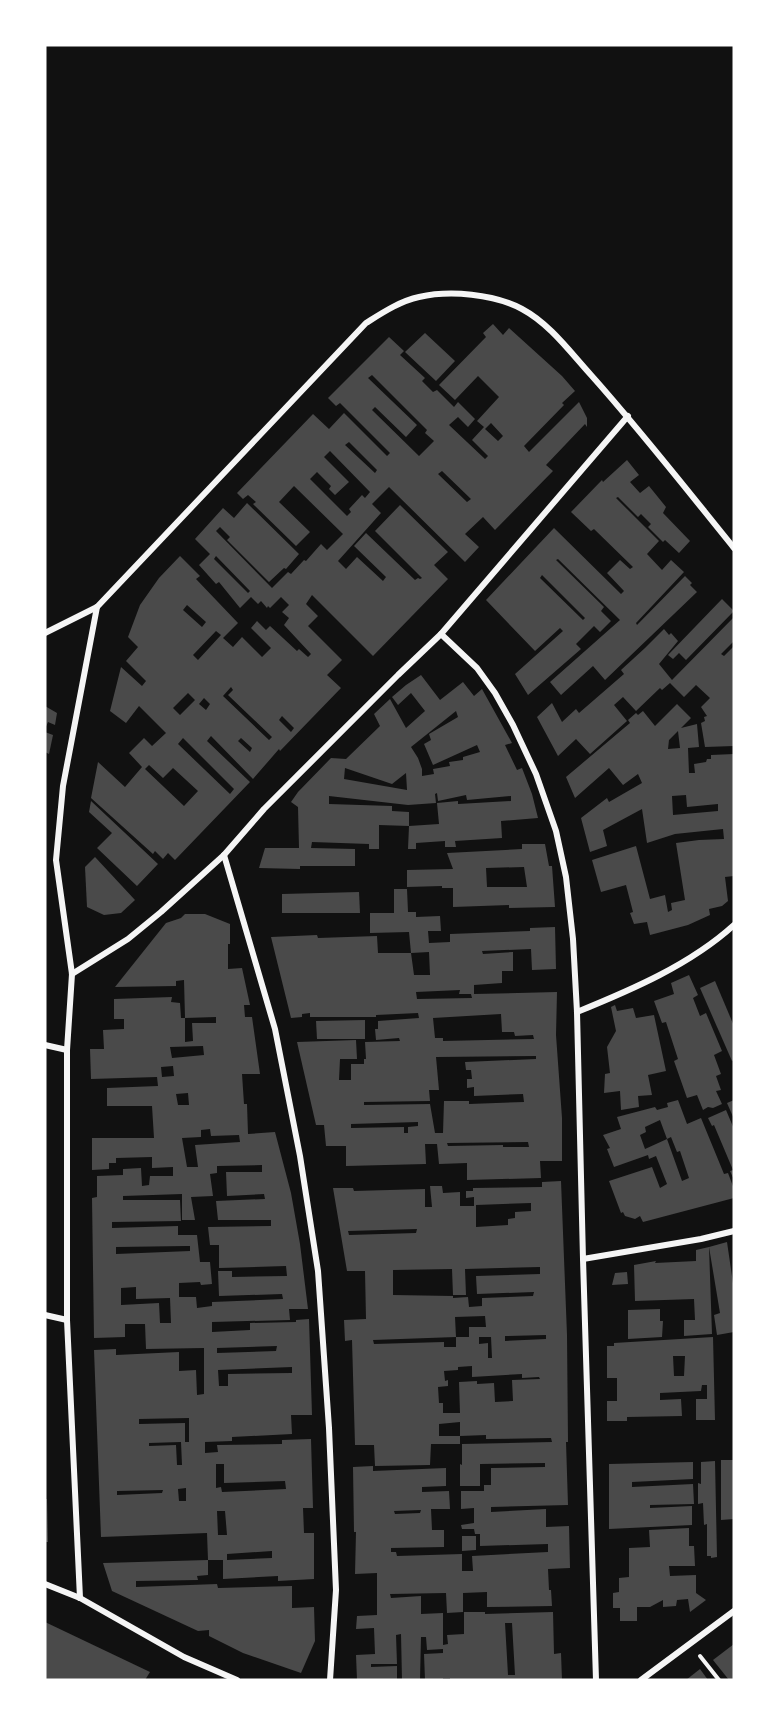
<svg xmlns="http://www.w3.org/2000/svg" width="779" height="1725" font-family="Manrope,sans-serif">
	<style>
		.building { fill: #4a4a4a; fill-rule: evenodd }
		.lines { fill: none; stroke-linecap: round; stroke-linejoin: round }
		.path { stroke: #f5f5f5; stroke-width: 4 }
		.minor { stroke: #f5f5f5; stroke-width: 6 }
	</style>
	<rect width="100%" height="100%" fill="#111"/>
	<g class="building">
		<path d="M493,324L503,335L509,328L562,376L575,391L562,403L564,405L524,446L529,452L579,402L587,418V427L585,424L546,465L553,471L495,530L483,517L465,534L479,547L465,562L389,487L372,504L381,513L338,561L346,569L357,557L383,581L386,577L354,546L366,533L415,580L418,578L420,579L422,578L375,531L400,505L448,552L434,565L448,579L373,656L312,595L306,604L318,616L308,626L342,660L327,675L341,688L280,751L279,749L253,779L211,736L207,741L250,782L175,860L168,853L163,859L155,851L153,854L91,798L98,762L125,787L142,767L129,753L144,738L152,746L166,733L139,706L126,723L110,711L121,667L142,686L146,681L126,661L138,647L128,637L140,605L159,578L180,556L200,576L196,579L238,623L223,638L233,647L242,637L262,657L271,648L251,628L257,621L266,630L270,626L297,651L299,649L308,657L311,654L284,625L289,618L282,612L289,605L281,597L270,608L268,606L267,608L261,601L258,604L251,597L240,608L219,582L216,584L199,565L210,554L195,539L223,508L234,518L247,503L299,554L286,569L284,568L269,582L227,540L230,537L220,527L216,531L272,588L288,572L291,574L304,560L306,561L321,544L327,550L343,534L294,486L279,502L310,532L296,546L253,504L256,502L248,495L243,499L237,493L313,414L329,429L344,413L387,456L390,453L340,403L336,406L328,398L389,337L404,351L400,355L425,378L422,381L433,392L437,390L454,407L458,402L475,419L468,427L458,417L449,425L485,459L488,456L472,440L484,427L477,421L499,397L478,376L455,400L439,385L486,337L483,333ZM372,375L427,430L425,433L434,441L419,456L372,410L375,407L406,437L417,425L368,378ZM491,423L503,436L498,441L485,429ZM349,442L377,470L375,473L345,445ZM330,451L370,492L365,498L362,495L349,509L351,512L347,516L310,479L317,472L331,486L329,489L335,495L349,482L324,457ZM442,471L471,499L467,502L438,474ZM216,556L250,591L248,593L214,559ZM187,605L206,622L202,627L183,610ZM216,631L221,635L198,660L193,655ZM231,687L233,690L228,695L272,737L269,740L223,696ZM188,693L195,700L180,715L173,708ZM204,698L210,704L206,710L199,704ZM282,716L294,728L291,732L279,720ZM183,738L234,789L230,794L178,744ZM241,738L252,748L250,752L238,741ZM149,765L163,778L173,768L198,791L184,806L145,769Z"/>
		<path d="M425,333L455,361L436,381L405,352Z"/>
		<path d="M627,460L639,475L630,482L640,493L649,486L666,507L663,513L690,541L679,553L665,540L663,542L648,527L651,524L641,514L638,517L618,497L616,498L659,541L647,554L662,570L671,560L684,572L636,623L637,625L685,576L692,583L690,585L697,592L605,680L593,666L561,695L550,682L620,620L558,559L556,560L604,607L601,611L611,621L600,632L594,626L576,644L581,649L528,695L515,674L563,631L560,628L535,651L486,600L554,528L621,594L624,591L607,573L620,560L630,569L633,567L594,529L591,531L571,512L602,480L603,482ZM542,575L585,618L583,620L540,578Z"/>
		<path d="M722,599L734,611L686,660L679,653L673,659L668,655Z"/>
		<path d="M734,617V641L721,654L724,656L734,646V746L705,747L701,723L705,721L704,717L707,716L701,707L710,698L696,685L684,697L670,683L662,690L660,688L636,711L623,697L614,705L627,721L590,754L576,739L558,756L537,717L552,703L562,722L576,709L579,713L624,674L621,670L645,648L664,629L669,635L671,633L678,641L659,664L672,680Z"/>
		<path d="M421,675L440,700L463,682L474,696L482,689L512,743L505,745L517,770L522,768L532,794L538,818L501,821L502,838L455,841L456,847H445V841L416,843V849H408L409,826L439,824L437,803L458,801V804L511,801V796L467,800L466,795L438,801L437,793L435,794L436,803L408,805L329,796V804L392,806V811L409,812V826L379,825V849H369V844L312,842L311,848L355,849V866H300V869L259,868L265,848H299L298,807L291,802L298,792L331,758L346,759L380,726L374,714L390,699L406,728L425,711L411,693L398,705L392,697L406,685ZM456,711L458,717L429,734L431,740L424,744L433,765L477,745L480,752L463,757V760L449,762L450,766L433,769L434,774L422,776V769L418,758L411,747ZM345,768L392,784L406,773L407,790L344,779Z"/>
		<path d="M677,704L691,718L681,728L697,724L699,747L688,748L689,773H695L694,764L706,762L707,759H711V755L734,754V876L725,877L728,901L722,906L709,909L710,915L688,925L650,935L647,922L634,924L630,913L633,912L626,885L601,892L592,860L636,846L650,899L665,895L668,912L672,910L671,903L685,900L676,843L699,840L724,839L723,829L675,834L647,843L642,809L603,830L607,846L590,852L581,818L607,798L609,802L642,783L638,774L623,785L609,768L575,798L566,777L630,723L628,720L636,713L638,715L643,711L655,726L647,734ZM678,731L680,748L668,749L669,740ZM686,795L687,807L718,804V811L673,815L672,796Z"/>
		<path d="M45,706L57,713L55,725L48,722L45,729Z"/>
		<path d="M45,732L53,735L49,754L45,752Z"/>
		<path d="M91,801L158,864L137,886L97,848L112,833L89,812Z"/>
		<path d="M522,844H545L549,866H552L555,907L509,908V905L453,907V888H442V886L407,887V870L453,869L447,853L522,849ZM524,867L527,887H487L486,868Z"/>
		<path d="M95,857L135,900L121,913L104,915L87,907L85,867Z"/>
		<path d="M394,889H407L408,912H416V917L440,916L441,931H428L429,943L450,942V934L530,931V928L555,927L556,969L532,970L531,949L482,951L483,954L513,952V971H502V983L474,985V994L557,992L556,1035L562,1118V1161H540L541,1178L467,1180V1163L439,1164L437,1144H425L426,1164L346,1166V1146H326L324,1125H316L297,1042L356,1040L357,1059H340L339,1080H351V1064H364V1059H366L365,1042L400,1041L399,1038L376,1040L375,1029H378V1021L419,1018L418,1013L376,1015V1017H310V1013L302,1014V1017L291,1018L271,937L317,935L318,938L377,936L378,953H411L409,932L370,933V913H394ZM429,952L430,975H414L411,953ZM460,990L459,994H471L472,998L417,999L416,992ZM501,1014L502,1032H514L515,1036L533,1035L534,1039L443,1041V1038H435L433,1018ZM536,1056V1059L465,1062L466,1070H471L472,1079H467V1088L474,1087V1096L523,1094L524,1102L469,1104V1101H444L443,1133H435L430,1104L364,1105V1102L430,1101L429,1090H439L436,1057ZM418,1122V1126L408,1127V1133H404V1127L351,1128V1124ZM528,1142L529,1147H503V1145L448,1146L447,1143Z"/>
		<path d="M359,892L360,913H282V894Z"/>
		<path d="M185,914H205L230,924V944H228V969L242,968L250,1005H244L245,1017H252L260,1074H242L244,1104H247L248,1134L275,1132L291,1193L300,1244L308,1309H289L290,1320L212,1322V1332L250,1330V1323L296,1322V1320L309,1319L312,1415H291L292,1434L232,1437V1441L205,1442V1453L218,1452L217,1445L282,1444V1440L311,1439L313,1508H303L304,1533H314V1579L278,1581V1576L223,1579V1560H208L207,1533L101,1537L94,1350L116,1349V1355L179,1352V1371L196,1370L197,1395L204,1394V1348L146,1349L145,1324H125V1337L94,1338L92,1198L97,1197V1176L123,1175V1169L141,1168L142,1186L149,1185L150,1176H173V1167L152,1168V1157L116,1158V1163H109V1169L92,1170V1138H154L152,1106H107V1088L158,1086L157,1077L91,1079L90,1049H104L103,1030L124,1029V1019H114V999L172,997L171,1002L180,1003L181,1018H185V1042L193,1041L192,1023H216V1017L185,1018L184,980L176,981V986L115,987L166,923L181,918ZM203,1046L204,1055L172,1058L170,1047ZM173,1066L174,1076L162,1077L161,1067ZM188,1093L189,1105H178L176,1094ZM210,1129L211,1136L239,1135L240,1142L195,1145L198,1167H187L182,1138L201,1137V1130ZM262,1165V1172H226L227,1196L264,1194L265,1199L216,1201L218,1220H271V1226L208,1227L210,1245H219V1268L286,1266L287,1276L232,1277V1271H218L219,1296L282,1294L283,1299L212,1302V1306L197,1308L196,1297H179V1283L200,1282L201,1285L212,1284L210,1262H200L197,1235H178V1226L112,1228V1222L181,1221L180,1200H123V1196L182,1194V1220H195L191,1197L213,1196L210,1174L217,1173V1166ZM187,1246H190V1251L116,1254V1247ZM136,1287V1299L170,1298L171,1323H160L159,1303L121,1305V1288ZM277,1346L276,1351L217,1353V1348ZM292,1367V1373L228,1374V1386H219L218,1370ZM189,1418V1442H185V1423L139,1424V1419ZM181,1442L182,1465H177L176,1445L149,1446V1443ZM216,1464H224V1483L285,1481L286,1489L222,1492L221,1487L216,1488ZM186,1488V1501H179L178,1489ZM163,1490L162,1493L117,1495V1491ZM217,1511H225L227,1535H218ZM272,1551V1558L227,1560V1554Z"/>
		<path d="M689,975L698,995L693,998L700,1016L706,1013L722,1051L714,1055L721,1074L716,1076L721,1090L716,1091L722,1104L713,1108L708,1107L703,1110L697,1095L687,1098L674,1061L678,1059L666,1022L662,1023L654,1001L674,994L671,983Z"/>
		<path d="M715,981L734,1026V1060L732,1061L700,988Z"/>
		<path d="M615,1005L617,1011L633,1008L636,1018L654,1015L666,1071L648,1075L652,1095L638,1096L639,1107L621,1110L620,1091L604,1093L605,1074L610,1073L607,1047L616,1031L611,1007Z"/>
		<path d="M365,1020V1039H317L316,1021Z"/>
		<path d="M678,1100L687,1124L701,1118L724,1174L728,1173L734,1189V1198L643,1222L640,1216L635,1219L625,1216L623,1212L621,1213L609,1181L652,1167L660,1188L667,1184L656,1156L649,1159L648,1155L614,1167L607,1149L610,1148L603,1135L621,1129L617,1117L655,1107L657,1110L668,1107L667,1103ZM660,1120L667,1139L671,1137L677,1152L680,1151L689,1178L682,1181L667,1139L645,1149L640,1135L646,1132L645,1127Z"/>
		<path d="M734,1100V1119L727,1103Z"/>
		<path d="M726,1110L734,1129V1180L730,1171L733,1170L714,1125L712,1126L708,1118Z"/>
		<path d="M561,1181L567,1335L568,1442H566L568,1505L491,1507V1512L546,1509V1527L569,1526L570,1568L548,1569L549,1590H551L552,1606L487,1607V1592L463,1593V1612L447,1613L446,1593L390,1594L391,1598L421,1596V1614L443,1613V1645L448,1644L447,1635L464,1634V1612H485V1614L553,1612L554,1654L561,1653L562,1680H450V1678H443V1680H425L424,1654L443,1653V1649L427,1650L426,1637H421L420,1680H402L401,1634L396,1635L397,1664H371V1667L397,1666V1680H357L356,1655L375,1654L374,1628L356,1629L357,1616L377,1615V1573L355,1574L356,1532H354L353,1467L373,1466V1471L446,1468V1486L422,1487V1492L449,1491L450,1509H431L432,1530H444V1547L391,1548V1552H396L397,1556L462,1554V1571H473L472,1556L548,1552V1544L480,1546V1534H475L474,1529H462L461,1525L474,1523V1508L461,1509V1491H484V1485H491V1468L545,1467V1463L480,1464V1486H460V1464L462,1465V1444L552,1442L551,1438L486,1439V1435L460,1436V1422L439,1424V1436H460V1444H431L430,1465L375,1466L374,1445H355L352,1340L345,1341L344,1320L366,1319L365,1271H347L333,1188H353L354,1191L425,1189V1207H432L430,1186H442L443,1193L460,1192V1206H474V1197L466,1198V1191H473V1188L542,1187V1182ZM531,1203V1211L515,1212V1218L508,1219V1225L476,1227V1205ZM417,1229L416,1233L349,1235L348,1231ZM540,1267V1274L476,1276L477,1294L534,1292L533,1296L482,1298V1306L469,1307L468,1297L453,1298V1296L393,1295V1270L452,1269L453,1295H466L465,1269ZM485,1316L486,1327H469V1337H456L455,1317ZM546,1335V1339L505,1341V1336ZM456,1337V1347H444V1342L374,1344L373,1340ZM479,1337H491L492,1358H488V1343L479,1344ZM472,1366V1377L522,1374V1378L539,1377L540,1379L512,1380L513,1401L495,1402L494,1383L477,1384V1381L459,1382L460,1413H443V1403H439L438,1387L448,1386V1380L445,1381L444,1371L458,1370V1367ZM421,1510L420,1513L395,1514L394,1511ZM505,1623H512L515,1675H508Z"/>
		<path d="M727,1242L734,1290V1332L717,1335L714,1315L720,1313L709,1247Z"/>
		<path d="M709,1247L712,1334L684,1336V1320H695L694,1299L635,1301L634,1265L656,1261L655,1263L696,1261V1250Z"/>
		<path d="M627,1272L628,1284L612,1285L615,1273Z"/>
		<path d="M660,1309V1321H663L662,1337L628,1339V1310Z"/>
		<path d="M713,1337L715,1420H696V1399H707V1385H702L701,1391L660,1393V1400L681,1399L682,1416L627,1417V1421H607V1401H617V1378H607V1346H614V1343ZM673,1356H685L684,1376H674Z"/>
		<path d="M721,1460H734V1519L721,1520Z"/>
		<path d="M715,1461L717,1557L711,1558V1556H707V1524L704,1525L703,1503L698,1504V1483L701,1484V1462Z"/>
		<path d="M693,1462V1479L632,1482V1487L693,1484L694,1504L650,1505V1508L692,1506V1525L609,1529V1464Z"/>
		<path d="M45,1499H47L48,1542H45Z"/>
		<path d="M689,1528V1546H694L695,1566H669L670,1576L696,1575V1593L706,1600L690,1612L688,1599L677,1600L676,1606L663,1607V1600L650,1607H637V1621H620V1608H613V1593L619,1592V1578L629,1577V1548L650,1547L649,1530Z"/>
		<path d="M462,1536H476V1550L462,1551Z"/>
		<path d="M208,1560V1575L197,1576L198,1580L136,1581V1587L217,1584L218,1588L292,1586V1608L314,1607L315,1641L301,1673L243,1653L209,1636V1630L198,1631L112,1591L103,1563Z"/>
		<path d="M45,1622L150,1672L145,1680H45Z"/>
		<path d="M734,1644V1680H729L713,1660Z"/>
		<path d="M700,1669L708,1680H686Z"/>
	</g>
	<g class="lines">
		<path class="path" d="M700,1656L719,1680"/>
		<g class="minor">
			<path d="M45,633L97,607L366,323C382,313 400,301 419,297C450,290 494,294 522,309C550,324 570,352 591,375C641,431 687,490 734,548"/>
			<path d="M441,634L477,668L495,693L513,725L536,774L556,831L566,877L573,939L577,1012L583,1259L596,1680"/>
			<path d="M224,855L275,1029L300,1156L318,1271L329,1428L336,1590L330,1680"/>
			<path d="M72,974L128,939L161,912L224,855L264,809L398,675L441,634L628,416"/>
			<path d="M577,1012C631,990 690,965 734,925"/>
			<path d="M45,1045L67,1050"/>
			<path d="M583,1259L701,1239L734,1231"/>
			<path d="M45,1315L67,1320"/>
			<path d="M45,1584L80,1598L184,1657L237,1680"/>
			<path d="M80,1598L67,1320V1050L72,974L56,860L63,786L97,607"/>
			<path d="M641,1680L734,1611"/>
		</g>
	</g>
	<rect width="779" height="1725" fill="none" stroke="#ffffff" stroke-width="93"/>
</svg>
